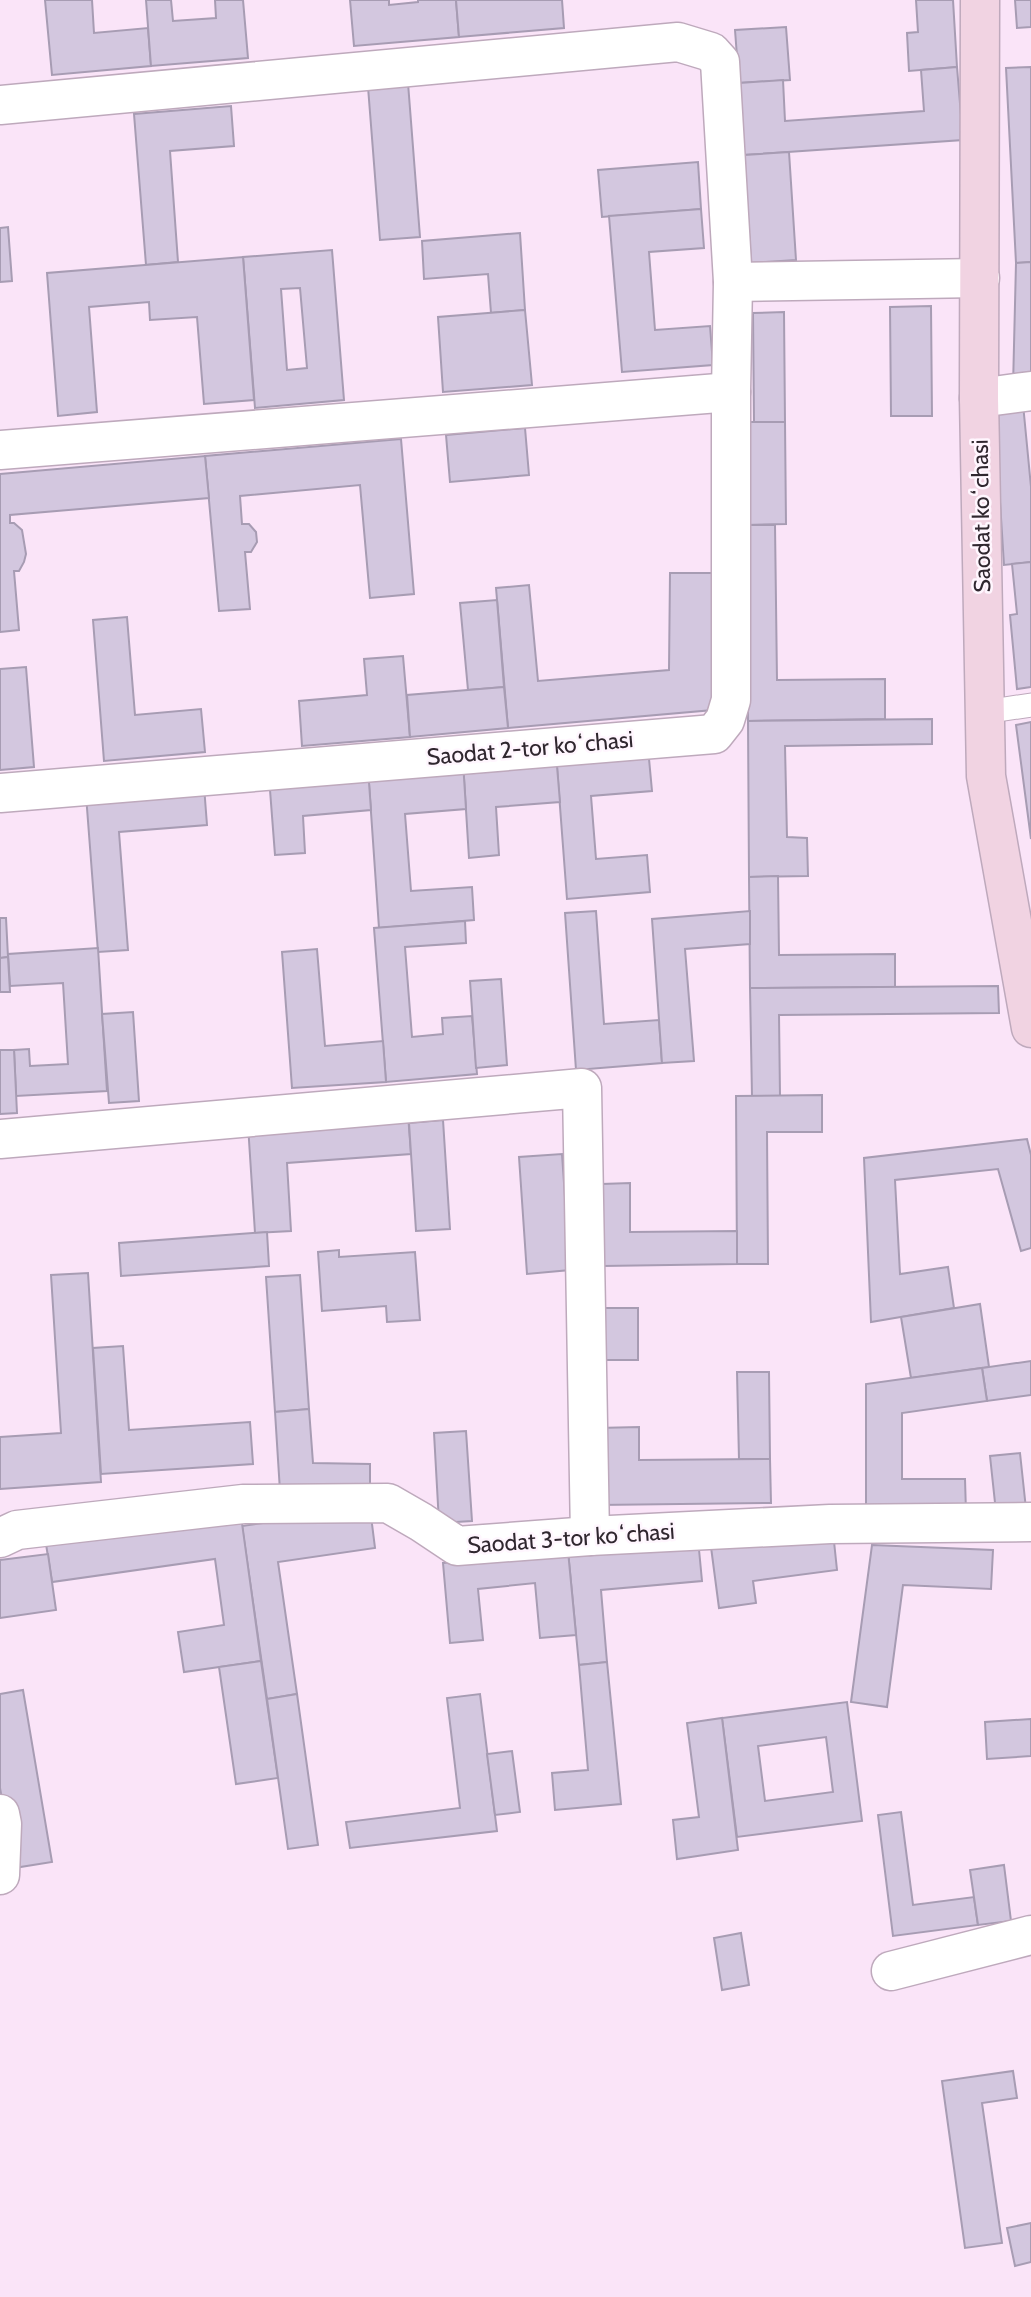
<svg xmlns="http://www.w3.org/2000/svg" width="1031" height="2297" font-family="Cabin,sans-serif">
  <rect width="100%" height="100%" fill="#fae4f8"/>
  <g fill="#d3c7df" stroke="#a79cb3" stroke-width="2" fill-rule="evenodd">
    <path d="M 45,0 L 92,0 L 94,33 L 148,28 L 151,66 L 52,75 Z"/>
    <path d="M 146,0 L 171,0 L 173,21 L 216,18 L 215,0 L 243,0 L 248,58 L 151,66 Z"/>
    <path d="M 350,0 L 389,0 L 389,5 L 418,2 L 418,0 L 456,0 L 459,37 L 354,46 Z"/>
    <path d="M 456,0 L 562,0 L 564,28 L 459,37 Z"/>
    <path d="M 916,0 L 953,0 L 957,67 L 909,71 L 907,33 L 918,32 Z"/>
    <path d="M 1015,0 L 1031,0 L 1031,27 L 1017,28 Z"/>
    <path d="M 786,27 L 790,80 L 739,83 L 735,30 Z"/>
    <path d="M 957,67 L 963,140 L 744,155 L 739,83 L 783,80 L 785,121 L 924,111 L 921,70 Z"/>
    <path d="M 1031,67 L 1031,262 L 1016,263 L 1006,68 Z"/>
    <path d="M 408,83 L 420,237 L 380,240 L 368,87 Z"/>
    <path d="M 231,106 L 234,146 L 170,151 L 178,262 L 146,265 L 134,114 Z"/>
    <path d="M 789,152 L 796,260 L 751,263 L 744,155 Z"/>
    <path d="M 698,162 L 701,209 L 602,217 L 598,170 Z"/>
    <path d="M 701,209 L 704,248 L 649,252 L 655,330 L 710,326 L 713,365 L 622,372 L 609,216 Z"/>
    <path d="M 8,227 L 12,281 L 0,282 L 0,228 Z"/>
    <path d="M 520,233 L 525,310 L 491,313 L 488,274 L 424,279 L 422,241 Z"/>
    <path d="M 332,250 L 344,400 L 255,408 L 243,257 ZM 300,288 L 307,368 L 287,370 L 281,289 Z"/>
    <path d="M 243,257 L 254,400 L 204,404 L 197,317 L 150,320 L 149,302 L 89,307 L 97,412 L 58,416 L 47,273 Z"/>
    <path d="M 1031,262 L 1031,384 L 1013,387 L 1016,263 Z"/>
    <path d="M 931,306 L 932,416 L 891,416 L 890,307 Z"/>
    <path d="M 525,310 L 532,385 L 443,392 L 438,317 Z"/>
    <path d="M 784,312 L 785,422 L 754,422 L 753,313 Z"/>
    <path d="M 1023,404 L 1031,487 L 1031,562 L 1004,565 L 994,407 Z"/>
    <path d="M 746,422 L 785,422 L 786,524 L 746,525 Z"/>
    <path d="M 525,428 L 529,475 L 450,482 L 446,435 Z"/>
    <path d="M 401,439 L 414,594 L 370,598 L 360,485 L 240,496 L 242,524 L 249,524 L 256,532 L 257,542 L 251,552 L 245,552 L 250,609 L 219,611 L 205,456 Z"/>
    <path d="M 205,456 L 209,498 L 10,515 L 10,523 L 14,523 L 22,530 L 26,554 L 24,562 L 19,571 L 14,571 L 19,630 L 0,632 L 0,474 Z"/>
    <path d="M 746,525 L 775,525 L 777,680 L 885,679 L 885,719 L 748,721 Z"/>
    <path d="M 1031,562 L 1031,687 L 1017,689 L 1010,615 L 1017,614 L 1012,564 Z"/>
    <path d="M 670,573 L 715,573 L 713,710 L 508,728 L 496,588 L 529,585 L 538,681 L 669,670 Z"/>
    <path d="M 497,600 L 504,687 L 468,690 L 460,603 Z"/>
    <path d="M 127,617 L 135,715 L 201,709 L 205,752 L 104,761 L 93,620 Z"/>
    <path d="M 403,656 L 410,737 L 302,746 L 299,701 L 367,695 L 364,659 Z"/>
    <path d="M 26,667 L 34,767 L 0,770 L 0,669 Z"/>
    <path d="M 504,687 L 508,728 L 410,737 L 407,695 Z"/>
    <path d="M 932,719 L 932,744 L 785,746 L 787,837 L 807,838 L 808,876 L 749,877 L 748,721 Z"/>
    <path d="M 1031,722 L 1031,839 L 1016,725 Z"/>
    <path d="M 648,748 L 652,791 L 591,796 L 596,859 L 647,855 L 650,892 L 567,899 L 556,754 Z"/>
    <path d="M 556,754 L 560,802 L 496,807 L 499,855 L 469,858 L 463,762 Z"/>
    <path d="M 463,762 L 466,809 L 405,814 L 411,891 L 472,887 L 474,920 L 379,928 L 368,769 Z"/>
    <path d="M 368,769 L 371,810 L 303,816 L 305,853 L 275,855 L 269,777 Z"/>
    <path d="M 204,786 L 207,825 L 119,832 L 128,950 L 98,952 L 86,795 Z"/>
    <path d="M 778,876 L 779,955 L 895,954 L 895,987 L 750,988 L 749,877 Z"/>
    <path d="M 596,911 L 604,1024 L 659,1020 L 662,1063 L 576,1070 L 565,913 Z"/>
    <path d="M 750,911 L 750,944 L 685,949 L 694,1061 L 662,1063 L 652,919 Z"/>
    <path d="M 0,918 L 6,918 L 8,957 L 0,958 Z"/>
    <path d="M 465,921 L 466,943 L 405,947 L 412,1037 L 443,1034 L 442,1018 L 472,1016 L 477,1074 L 386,1082 L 374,928 Z"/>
    <path d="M 98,948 L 107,1091 L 16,1096 L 14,1050 L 29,1049 L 30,1066 L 68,1064 L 63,983 L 10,986 L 8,954 Z"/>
    <path d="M 317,949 L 325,1046 L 383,1041 L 386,1082 L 292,1088 L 282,952 Z"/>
    <path d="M 8,957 L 10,992 L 0,992 L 0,958 Z"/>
    <path d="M 501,979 L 507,1065 L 476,1068 L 470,981 Z"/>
    <path d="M 998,986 L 999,1013 L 779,1015 L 780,1096 L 752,1096 L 750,988 Z"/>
    <path d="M 133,1012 L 139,1101 L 109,1103 L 102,1014 Z"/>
    <path d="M 0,1050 L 14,1050 L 17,1113 L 0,1114 Z"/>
    <path d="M 822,1095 L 822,1132 L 767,1132 L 768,1264 L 737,1264 L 736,1096 Z"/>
    <path d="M 408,1114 L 411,1154 L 287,1163 L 291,1231 L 255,1233 L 248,1125 Z"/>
    <path d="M 443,1120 L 450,1229 L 416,1231 L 409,1123 Z"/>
    <path d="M 1027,1139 L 1031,1155 L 1031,1248 L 1021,1251 L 998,1169 L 895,1180 L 900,1274 L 948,1267 L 954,1308 L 871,1322 L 864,1158 Z"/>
    <path d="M 562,1154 L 570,1270 L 527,1274 L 519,1157 Z"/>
    <path d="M 630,1183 L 630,1232 L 737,1231 L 737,1264 L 603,1266 L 602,1184 Z"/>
    <path d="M 267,1232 L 269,1266 L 121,1276 L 119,1243 Z"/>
    <path d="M 339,1250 L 339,1257 L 415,1252 L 420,1320 L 387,1322 L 386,1306 L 322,1311 L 318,1252 Z"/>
    <path d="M 88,1273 L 101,1482 L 0,1489 L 0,1437 L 61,1433 L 51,1275 Z"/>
    <path d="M 300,1275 L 309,1409 L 275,1412 L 266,1277 Z"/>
    <path d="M 980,1304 L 989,1367 L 911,1378 L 901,1317 Z"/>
    <rect x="597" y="1308" width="41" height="52"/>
    <path d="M 123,1346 L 129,1430 L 250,1422 L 253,1464 L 101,1474 L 93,1348 Z"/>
    <path d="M 1031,1361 L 1031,1395 L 987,1401 L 982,1368 Z"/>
    <path d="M 982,1368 L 987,1401 L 902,1413 L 902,1479 L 965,1479 L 966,1512 L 866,1512 L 866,1384 Z"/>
    <path d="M 737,1372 L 769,1372 L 770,1459 L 739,1459 Z"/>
    <path d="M 309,1409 L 313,1463 L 370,1464 L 370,1492 L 280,1491 L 275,1412 Z"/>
    <path d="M 639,1427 L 639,1460 L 770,1459 L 771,1503 L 598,1505 L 597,1428 Z"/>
    <path d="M 466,1431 L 472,1521 L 439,1523 L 434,1433 Z"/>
    <path d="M 1020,1453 L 1026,1509 L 996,1512 L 990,1456 Z"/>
    <path d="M 370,1508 L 375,1548 L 278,1562 L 297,1694 L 267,1699 L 242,1526 Z"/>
    <path d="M 241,1516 L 261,1661 L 184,1672 L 178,1632 L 224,1625 L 215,1559 L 52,1582 L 46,1544 Z"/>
    <path d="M 833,1532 L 837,1570 L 753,1581 L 756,1603 L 719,1608 L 711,1547 Z"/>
    <path d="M 698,1539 L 702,1581 L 601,1590 L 607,1662 L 579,1665 L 568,1551 Z"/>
    <path d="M 872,1545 L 993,1550 L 991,1589 L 903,1585 L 887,1707 L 851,1702 Z"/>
    <path d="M 568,1551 L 576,1635 L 540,1638 L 535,1583 L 478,1589 L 483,1640 L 450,1643 L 443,1563 Z"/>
    <path d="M 48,1554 L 56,1610 L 0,1618 L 0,1560 Z"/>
    <path d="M 261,1661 L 278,1778 L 236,1784 L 219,1667 Z"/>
    <path d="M 607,1662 L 621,1804 L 555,1810 L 552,1773 L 588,1770 L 579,1665 Z"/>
    <path d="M 23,1690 L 52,1862 L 14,1868 L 0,1788 L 0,1694 Z"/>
    <path d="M 297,1694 L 318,1845 L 288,1849 L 267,1699 Z"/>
    <path d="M 480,1694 L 497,1831 L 350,1848 L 346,1822 L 460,1808 L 447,1698 Z"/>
    <path d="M 847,1702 L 862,1821 L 737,1837 L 722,1718 ZM 826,1737 L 833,1792 L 765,1801 L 758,1746 Z"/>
    <path d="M 722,1718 L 738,1850 L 677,1859 L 673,1820 L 699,1817 L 687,1723 Z"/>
    <path d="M 1031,1719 L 1031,1756 L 987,1759 L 985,1722 Z"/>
    <path d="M 512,1751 L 520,1812 L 495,1815 L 487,1754 Z"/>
    <path d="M 901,1812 L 913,1905 L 974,1897 L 978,1925 L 893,1936 L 878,1815 Z"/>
    <path d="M 1004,1865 L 1011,1921 L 978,1925 L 970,1870 Z"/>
    <path d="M 741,1933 L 749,1985 L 722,1990 L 714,1938 Z"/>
    <path d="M 1013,2071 L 1017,2098 L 982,2103 L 1002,2243 L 965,2248 L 942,2081 Z"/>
    <path d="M 1031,2223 L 1031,2262 L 1015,2266 L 1007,2228 Z"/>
  </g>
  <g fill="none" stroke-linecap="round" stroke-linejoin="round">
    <defs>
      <path id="lane" d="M 985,712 L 1031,705"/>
      <g id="street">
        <path d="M 0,105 L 678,42 L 711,52 L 720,62 L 733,282 L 731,392 L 731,700 L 725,720 L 714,734 L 0,793"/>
        <path d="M 733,282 L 980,278"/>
        <path d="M 979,398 L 1031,391"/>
        <path d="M 0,450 L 731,392"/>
        <path d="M 0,1139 L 582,1088 L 590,1536"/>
        <path d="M 0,1538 L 17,1530 L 243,1504 L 388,1503 L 421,1522 L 457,1546 L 590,1536 L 830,1524 L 1031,1522"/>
        <path d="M 0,1814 L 2,1824 L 0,1875"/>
        <path d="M 891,1971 L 1031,1935"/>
      </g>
      <path id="secondary" d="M 980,0 L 979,398 L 986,776 L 1031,1028"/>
    </defs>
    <use href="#lane" stroke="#bea9bc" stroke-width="25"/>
    <use href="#street" stroke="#bea9bc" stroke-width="41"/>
    <use href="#secondary" stroke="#bea9bc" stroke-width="41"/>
    <use href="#lane" stroke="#fff" stroke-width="23"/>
    <use href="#street" stroke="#fff" stroke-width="38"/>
    <use href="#secondary" stroke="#f1d3e2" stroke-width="38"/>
  </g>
  <g text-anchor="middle" stroke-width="5" stroke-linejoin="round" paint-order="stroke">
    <g font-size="23" fill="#30272f" stroke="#fff6fe">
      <text transform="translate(981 516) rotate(-91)" y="8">Saodat koʻchasi</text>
      <text transform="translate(530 748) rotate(-5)" y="8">Saodat 2-tor koʻchasi</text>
      <text transform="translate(571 1538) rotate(-4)" y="8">Saodat 3-tor koʻchasi</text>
    </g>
  </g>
</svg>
